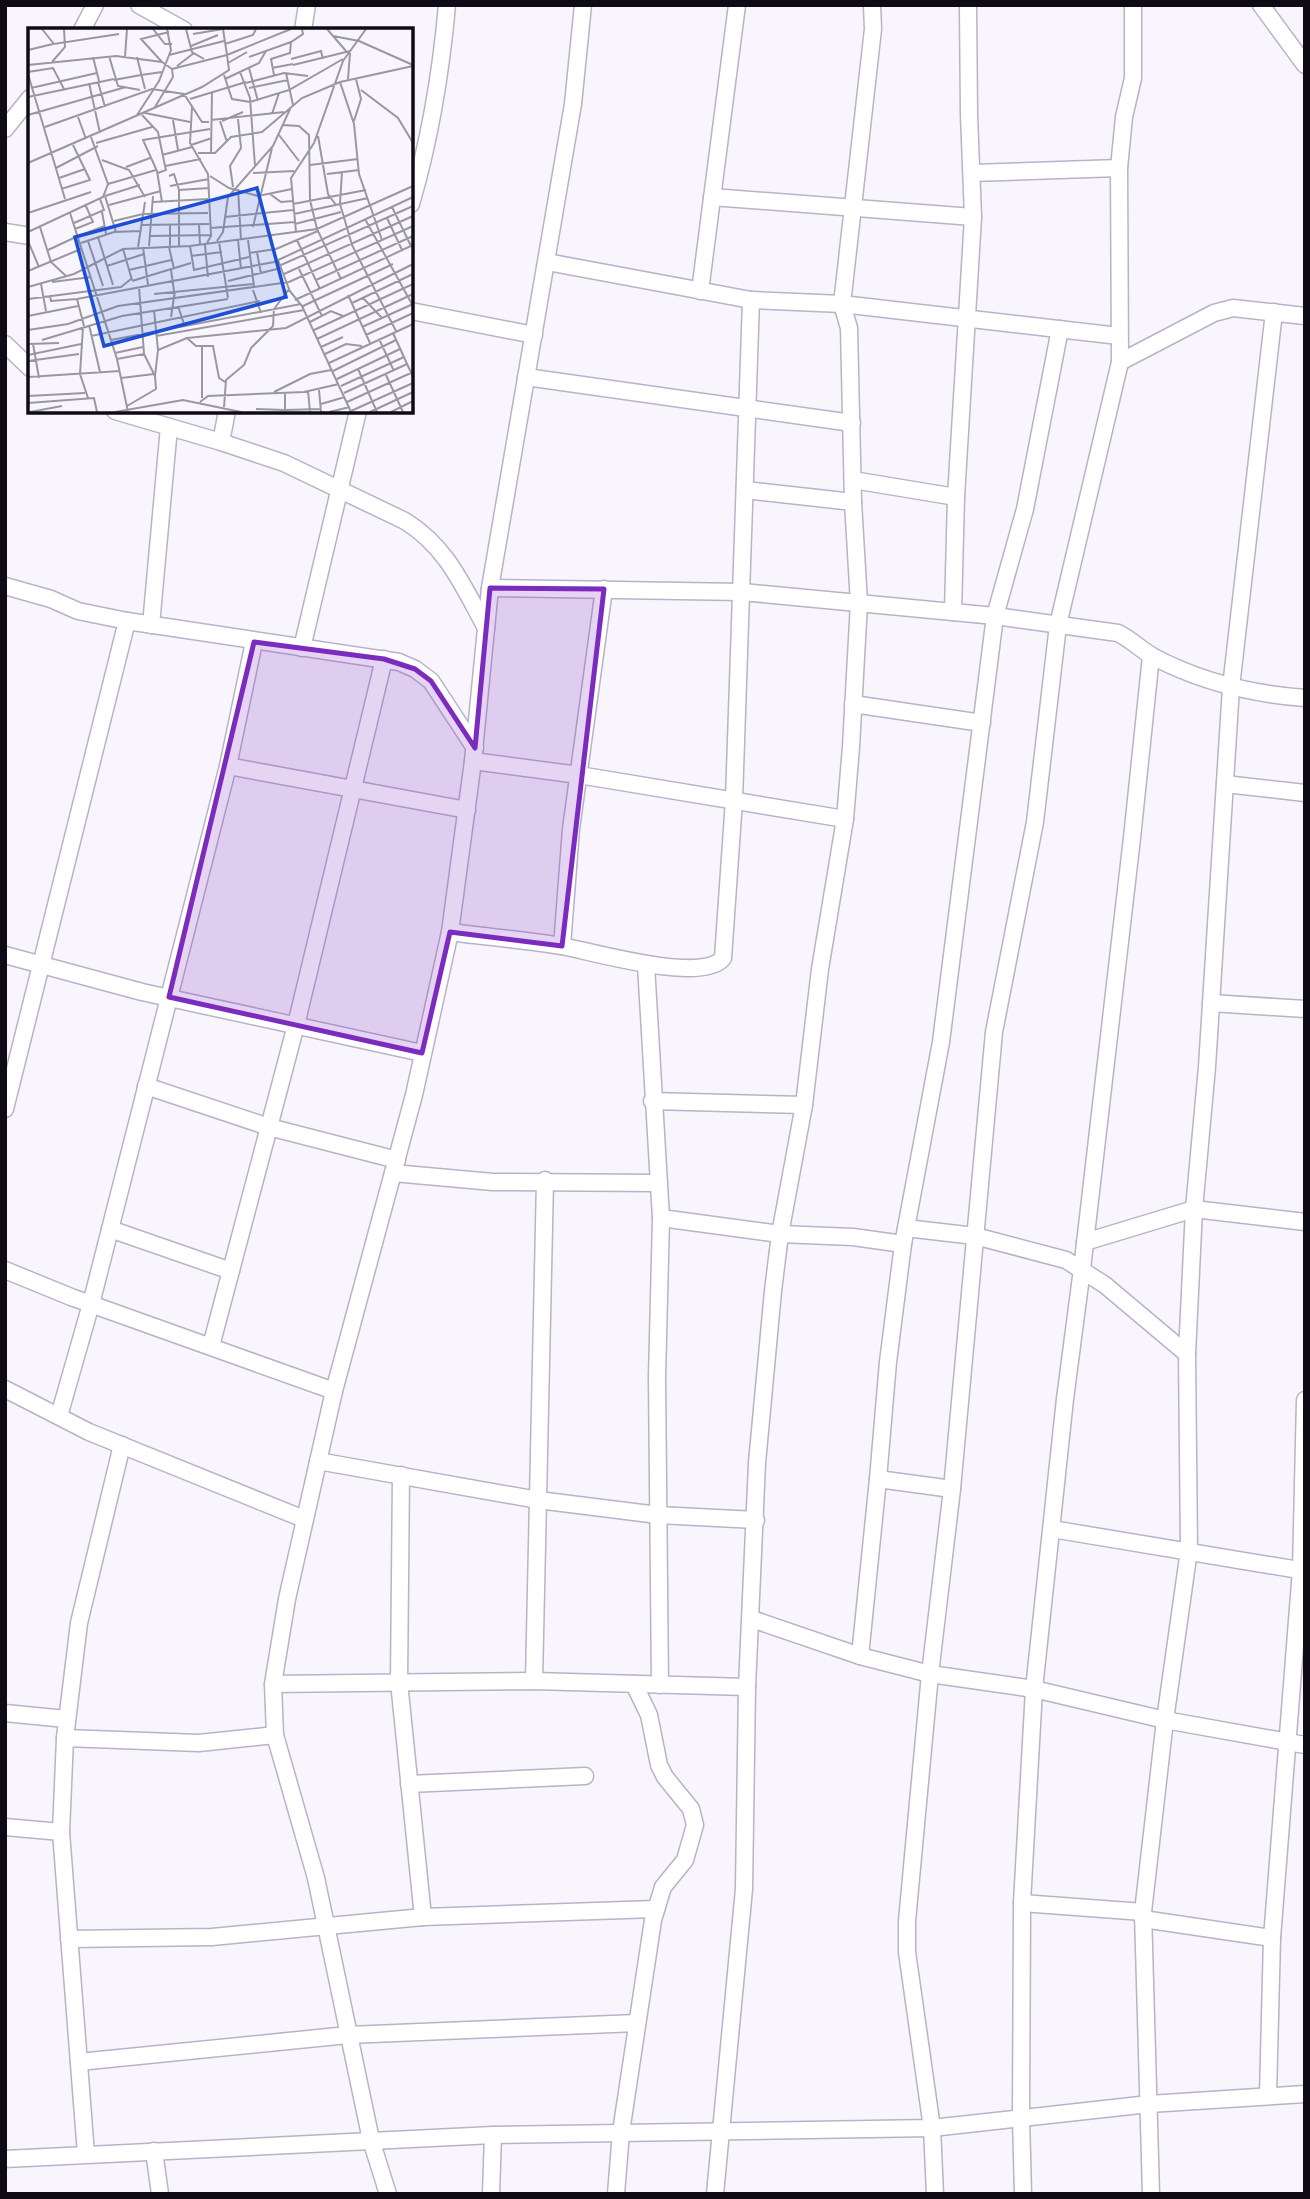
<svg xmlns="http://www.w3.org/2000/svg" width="1310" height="2199" font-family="'Alegreya Sans',sans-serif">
  <rect width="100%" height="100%" fill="#f8f6fc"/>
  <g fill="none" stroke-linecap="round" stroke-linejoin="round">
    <defs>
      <g id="minor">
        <path d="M 139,5 L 184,30"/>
        <path d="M 1261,5 L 1305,65"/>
        <path d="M 82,30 L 95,5"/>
        <path d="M 303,30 L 307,5"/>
        <path d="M 5,129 L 30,98"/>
        <path d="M 972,173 L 1119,168"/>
        <path d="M 712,197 L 973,217"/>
        <path d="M 411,204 C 430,139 441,73 447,5"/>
        <path d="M 5,232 L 30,236"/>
        <path d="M 547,262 L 751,300 L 842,304 L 1119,336"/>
        <path d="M 700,291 L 737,5"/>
        <path d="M 411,311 L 534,335"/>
        <path d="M 5,344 L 30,368"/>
        <path d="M 1120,362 L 1214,313 L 1233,308 L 1305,316"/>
        <path d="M 526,377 L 852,423"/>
        <path d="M 115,411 L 221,442 L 284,463 L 405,521 C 447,547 463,586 486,628"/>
        <path d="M 221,442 L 227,411"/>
        <path d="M 853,480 L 956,497"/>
        <path d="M 745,490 L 853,502"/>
        <path d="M 5,586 L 51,599 L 78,611 L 127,621 L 399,662 L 415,669 L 431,681 L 475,748"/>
        <path d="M 490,588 L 742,592 L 995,616 L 1118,633 C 1132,640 1141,650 1154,657 C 1201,682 1252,694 1305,698"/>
        <path d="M 953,612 L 956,497 L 973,217 L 969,115 L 968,5"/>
        <path d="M 151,625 L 169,427"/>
        <path d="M 302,648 L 358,411"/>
        <path d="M 853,704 L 982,723"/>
        <path d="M 473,761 L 579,775 L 845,819"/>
        <path d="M 228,766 L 467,810"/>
        <path d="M 1225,784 L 1305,793"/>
        <path d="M 450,932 C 487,937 525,940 562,946 C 593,952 703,984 723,958 L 734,800 L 751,300"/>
        <path d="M 562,946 L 571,829 L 604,589"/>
        <path d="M 5,955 L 142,992 L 422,1053"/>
        <path d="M 646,965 L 661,1218 L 657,1378 L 660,1685"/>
        <path d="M 1211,1003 L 1305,1009"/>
        <path d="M 146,1086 L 269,1127 L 397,1160"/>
        <path d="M 652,1101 L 804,1105"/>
        <path d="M 5,1109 L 127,621"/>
        <path d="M 393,1173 L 493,1182 L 659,1183"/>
        <path d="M 661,1218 L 780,1234 L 853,1237 L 903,1244"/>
        <path d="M 906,1228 L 975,1236 L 1066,1260 L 1105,1285 L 1187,1354"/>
        <path d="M 110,1229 L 231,1271"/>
        <path d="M 1085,1242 L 1194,1209 L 1305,1222"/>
        <path d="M 5,1270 L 71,1297 L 334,1391"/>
        <path d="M 211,1346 L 296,1025 L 384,659"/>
        <path d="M 5,1389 L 89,1432 L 304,1519"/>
        <path d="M 59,1416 L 91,1304 L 228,766 L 254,642"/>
        <path d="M 318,1461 L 538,1500 L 658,1515 L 756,1520"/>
        <path d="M 401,1475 L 399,1682 L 423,1917"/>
        <path d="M 878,1479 L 888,1362 L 903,1244 L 941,1042 L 995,616 L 1025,509 L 1060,329"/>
        <path d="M 1052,1529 L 1305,1571"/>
        <path d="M 752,1619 L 860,1656 L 930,1674 L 1034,1689 L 1165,1720 L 1305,1745"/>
        <path d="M 860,1656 L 878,1479 L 952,1489"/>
        <path d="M 534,1681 L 545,1180"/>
        <path d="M 273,1684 L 534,1681 L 747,1687"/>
        <path d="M 5,1713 L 66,1719"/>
        <path d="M 65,1738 L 199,1743 L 275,1735"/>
        <path d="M 409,1784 L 585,1776"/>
        <path d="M 5,1827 L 61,1832"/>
        <path d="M 1022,1903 L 1143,1912"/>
        <path d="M 1143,1919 L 1272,1938"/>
        <path d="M 69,1939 L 212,1937 L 423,1917 L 655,1909"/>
        <path d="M 79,2062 L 348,2035 L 637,2023"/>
        <path d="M 1268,2095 L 1272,1938 L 1301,1570 L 1305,1400"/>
        <path d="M 154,2151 L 160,2194"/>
        <path d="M 86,2154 L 61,1832 L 65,1738 L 79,1623 L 122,1445"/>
        <path d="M 5,2159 L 493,2135 L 932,2128 L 1149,2104 L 1305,2094"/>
        <path d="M 388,2194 L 371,2140 L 316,1878 L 275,1735 L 273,1684 L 287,1599 L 334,1391 L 414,1095 L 450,932 L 473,761 L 490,588 L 573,104 L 583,5"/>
        <path d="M 491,2194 L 493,2135"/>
        <path d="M 616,2194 L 621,2132 L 653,1920 L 663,1887 L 685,1860 L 695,1825 L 691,1809 L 665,1777 L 659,1765 L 649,1715 L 634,1684"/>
        <path d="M 715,2194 L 744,1889 L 747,1687 L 757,1463 L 773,1291 L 780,1234 L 804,1105 L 820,969 L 845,819 L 851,747 L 859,603 L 853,502 L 849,328 L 842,304 L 873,29 L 872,5"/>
        <path d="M 935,2194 L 932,2128 L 907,1952 L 907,1921 L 930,1674 L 952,1489 L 994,1032 L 1035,822 L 1058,625 L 1120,362 L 1119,168 L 1124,117 L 1133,78 L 1133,5"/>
        <path d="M 1023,2194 L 1021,2118 L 1022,1903 L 1034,1689 L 1065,1399 L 1082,1269 L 1132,838 L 1151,656"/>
        <path d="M 1151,2194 L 1143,1912 L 1165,1720 L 1189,1550 L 1187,1354 L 1194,1209 L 1207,1067 L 1231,687 L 1274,312"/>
      </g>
    </defs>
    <use href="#minor" stroke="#bab1ca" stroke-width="19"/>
    <use href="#minor" stroke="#fff" stroke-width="16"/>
  </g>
  <path fill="#7b2cbf" fill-opacity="0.2" stroke="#7b2cbf" stroke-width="5" stroke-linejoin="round" d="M 490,588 L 604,589 L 562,946 L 450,932 L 422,1053 L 169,997 L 254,642 L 384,659 L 415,669 L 431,681 L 475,748 Z"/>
  <g transform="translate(28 28)">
    <rect width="385" height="385" fill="#f8f6fc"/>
    <path fill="none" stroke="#9a989f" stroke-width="2" d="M 14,1 L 26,16 L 91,6M 125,1 L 137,16 L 144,16M 158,1 L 164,24 L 176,31M 299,1 L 318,23M 165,6 L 195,1M 305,8 L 331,13 L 385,37M 197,16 L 225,7 L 228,1M 163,18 L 190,7M 0,22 L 25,16M 141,27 L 196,13M 81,28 L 90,58 L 112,62M 65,29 L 71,53M 97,29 L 99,1M 109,29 L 117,61M 221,29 L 263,14 L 275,6 L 274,1M 263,31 L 293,23 L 295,31M 24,34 L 37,19 L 36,1M 134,34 L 113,11 L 141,4M 200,35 L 219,24M 0,37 L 88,28 L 134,34 L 144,41M 265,37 L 322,23M 149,38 L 166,25M 221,40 L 230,73M 244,40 L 265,36M 144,41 L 199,27 L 195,1M 0,44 L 25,40 L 36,61M 212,44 L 222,70 L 227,138M 258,45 L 265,77M 0,46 L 37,171M 113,47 L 134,44M 196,47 L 204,71 L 222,74 L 261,62 L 315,31M 246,47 L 243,31 L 262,25 L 263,14M 197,51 L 231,35 L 238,23M 320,51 L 322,25M 86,52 L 113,47M 70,54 L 77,79M 312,54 L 326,96 L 331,146 L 354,212M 61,55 L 72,105M 218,55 L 256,45 L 280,48M 3,60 L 69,45M 221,60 L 260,52M 333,62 L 370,90 L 385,115M 0,69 L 86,51M 162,71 L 218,54M 127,79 L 145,49 L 144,41M 164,79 L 162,115 L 180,146 L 183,208 L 179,215M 117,85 L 162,94M 244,86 L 251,65M 0,87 L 98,59M 109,87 L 131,53 L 143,22 L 139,1M 114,87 L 130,104 L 137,138M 50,89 L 58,111M 145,92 L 150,122M 183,92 L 256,84M 192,93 L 199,114M 194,93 L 215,84M 326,93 L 333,71 L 328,51M 255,97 L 271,98 L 281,107 L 282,172 L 289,201 L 313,251M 17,99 L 124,61 L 156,66 L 174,94 L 181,94M 251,107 L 271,133M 290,108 L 300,166 L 308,177M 68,115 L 124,99M 163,117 L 184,110M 170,125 L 187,125 L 203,109 L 234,104 L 274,70 L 312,54 L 385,38M 183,126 L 184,64M 134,127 L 164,119M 74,132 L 101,142 L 117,169M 0,135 L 174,59 L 201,42 L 199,27 L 263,1M 282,137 L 330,131M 98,139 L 122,130M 28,140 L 70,118M 314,144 L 312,176 L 324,217 L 368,303M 130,145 L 138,142 L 137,138 L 173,131M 225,145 L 266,143M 299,146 L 331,142M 141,148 L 146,146 L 151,162 L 151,219M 182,148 L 201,160 L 230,168 L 264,161M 31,150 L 57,141M 80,156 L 128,142M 142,158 L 181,151M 205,159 L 202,138 L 213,120 L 210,91M 33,161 L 62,152 L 45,117M 210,161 L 213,212M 151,162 L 181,160M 242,166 L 253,174 L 265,173M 77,168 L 88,204M 77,168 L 112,157M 125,174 L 180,171M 134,174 L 129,143 L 115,112 L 182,101M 265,176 L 338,162M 81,177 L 133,163M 364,179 L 383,218M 74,184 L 78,206M 0,185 L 63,164M 42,185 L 89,331 L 100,384M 266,186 L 340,170M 197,189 L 265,182M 359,190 L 374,222M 337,191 L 385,278M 86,193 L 115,186 L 180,185M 46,195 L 76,182 L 72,171M 171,196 L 172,217M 267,196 L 313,184M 113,197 L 181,196M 12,199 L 23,234 L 38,248M 225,199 L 244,120M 182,200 L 267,194M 47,201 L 65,194 L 57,176M 0,204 L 75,169 L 80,156 L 63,109M 268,204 L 263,150 L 286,115 L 315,33 L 338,1M 50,208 L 77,198M 122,208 L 183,207M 70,209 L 85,257M 210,212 L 213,241M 220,212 L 226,258M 269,212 L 292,261M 0,213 L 11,239M 60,213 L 75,258M 189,213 L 195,204 L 200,169 L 245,118 L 263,79M 191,214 L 200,270M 53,215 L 86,204 L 112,203M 177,217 L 180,249M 121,218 L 125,168M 162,218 L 166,242 L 221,229M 110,219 L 117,174M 115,219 L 120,257M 141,219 L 146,241M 142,219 L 142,197M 95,221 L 104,252M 20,222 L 50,208M 229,224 L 233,246M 221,225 L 248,221 L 290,203M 163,228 L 194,224M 253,237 L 385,178M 79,238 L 116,226M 271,241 L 294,288M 101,242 L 143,232M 143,242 L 146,263M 0,243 L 53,221M 256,246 L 385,188M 288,252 L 385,208M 104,253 L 163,235M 200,253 L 253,240M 24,254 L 63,249M 13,256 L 18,283M 0,259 L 46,246 L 95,221 L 162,218 L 289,201 L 385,158M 225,262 L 233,285M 261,262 L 274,278 L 323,384M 126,266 L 225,256M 22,267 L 23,273 L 49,271 L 246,234 L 385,169M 320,267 L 342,315M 335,270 L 354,290M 0,271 L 93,259 L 103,251M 49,271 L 56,298M 267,272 L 385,217M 324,275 L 385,246M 150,278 L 157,299M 275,278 L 365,236M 126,282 L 130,322M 0,288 L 50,278M 143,289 L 147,263M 282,294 L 303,283 L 315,288M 61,297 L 72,344M 55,299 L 52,346 L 60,370M 334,299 L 385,276M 0,302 L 40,296 L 90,278 L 261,254 L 385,198M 286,302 L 385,256M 365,305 L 385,349M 338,307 L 385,285M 63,308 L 232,273M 128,308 L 276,282M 289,311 L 385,266M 351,311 L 366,343M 14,312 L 94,288 L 200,271M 83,312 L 273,276M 0,316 L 31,315M 5,316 L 11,350M 174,318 L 174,370M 293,319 L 315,309M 87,325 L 115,319M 297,326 L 318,316 L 334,318M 0,327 L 53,316M 89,331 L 116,326 L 111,259M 0,333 L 51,326M 301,335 L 385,296M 330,341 L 349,384M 305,343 L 368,312M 358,347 L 375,384M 127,348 L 130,322 L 159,310M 0,349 L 92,343M 93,350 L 126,346M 309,351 L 372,321M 197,354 L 191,350 L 185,318 L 168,318 L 159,310 L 258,300 L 385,236M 313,358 L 376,329M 291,362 L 293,384M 280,363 L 282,384M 246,364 L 282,346 L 303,342M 257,365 L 257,382 L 293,381M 316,365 L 379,336M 0,368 L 57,365M 172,374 L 180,368 L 276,364 L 311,356M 319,374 L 385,344M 0,375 L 66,370 L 69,384M 293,376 L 317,369M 99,378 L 128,361 L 127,348 L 116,326M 196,379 L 198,352 L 216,337 L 223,320 L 245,298 L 246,281 L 261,261 L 250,232M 228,381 L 257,382M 323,383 L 385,355M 2,384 L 34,378M 87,384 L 155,372 L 213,384M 301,384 L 322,379M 342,384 L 385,364M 363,384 L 385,373"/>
    <path fill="#1d4ed8" fill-opacity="0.15" stroke="#1d4ed8" stroke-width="3.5" d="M 229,160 L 258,269 L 76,318 L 47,209 Z"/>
    <rect width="385" height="385" fill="none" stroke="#0e0b14" stroke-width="3.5"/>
  </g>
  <rect width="1310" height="2199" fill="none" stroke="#0e0b14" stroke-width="14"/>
</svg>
